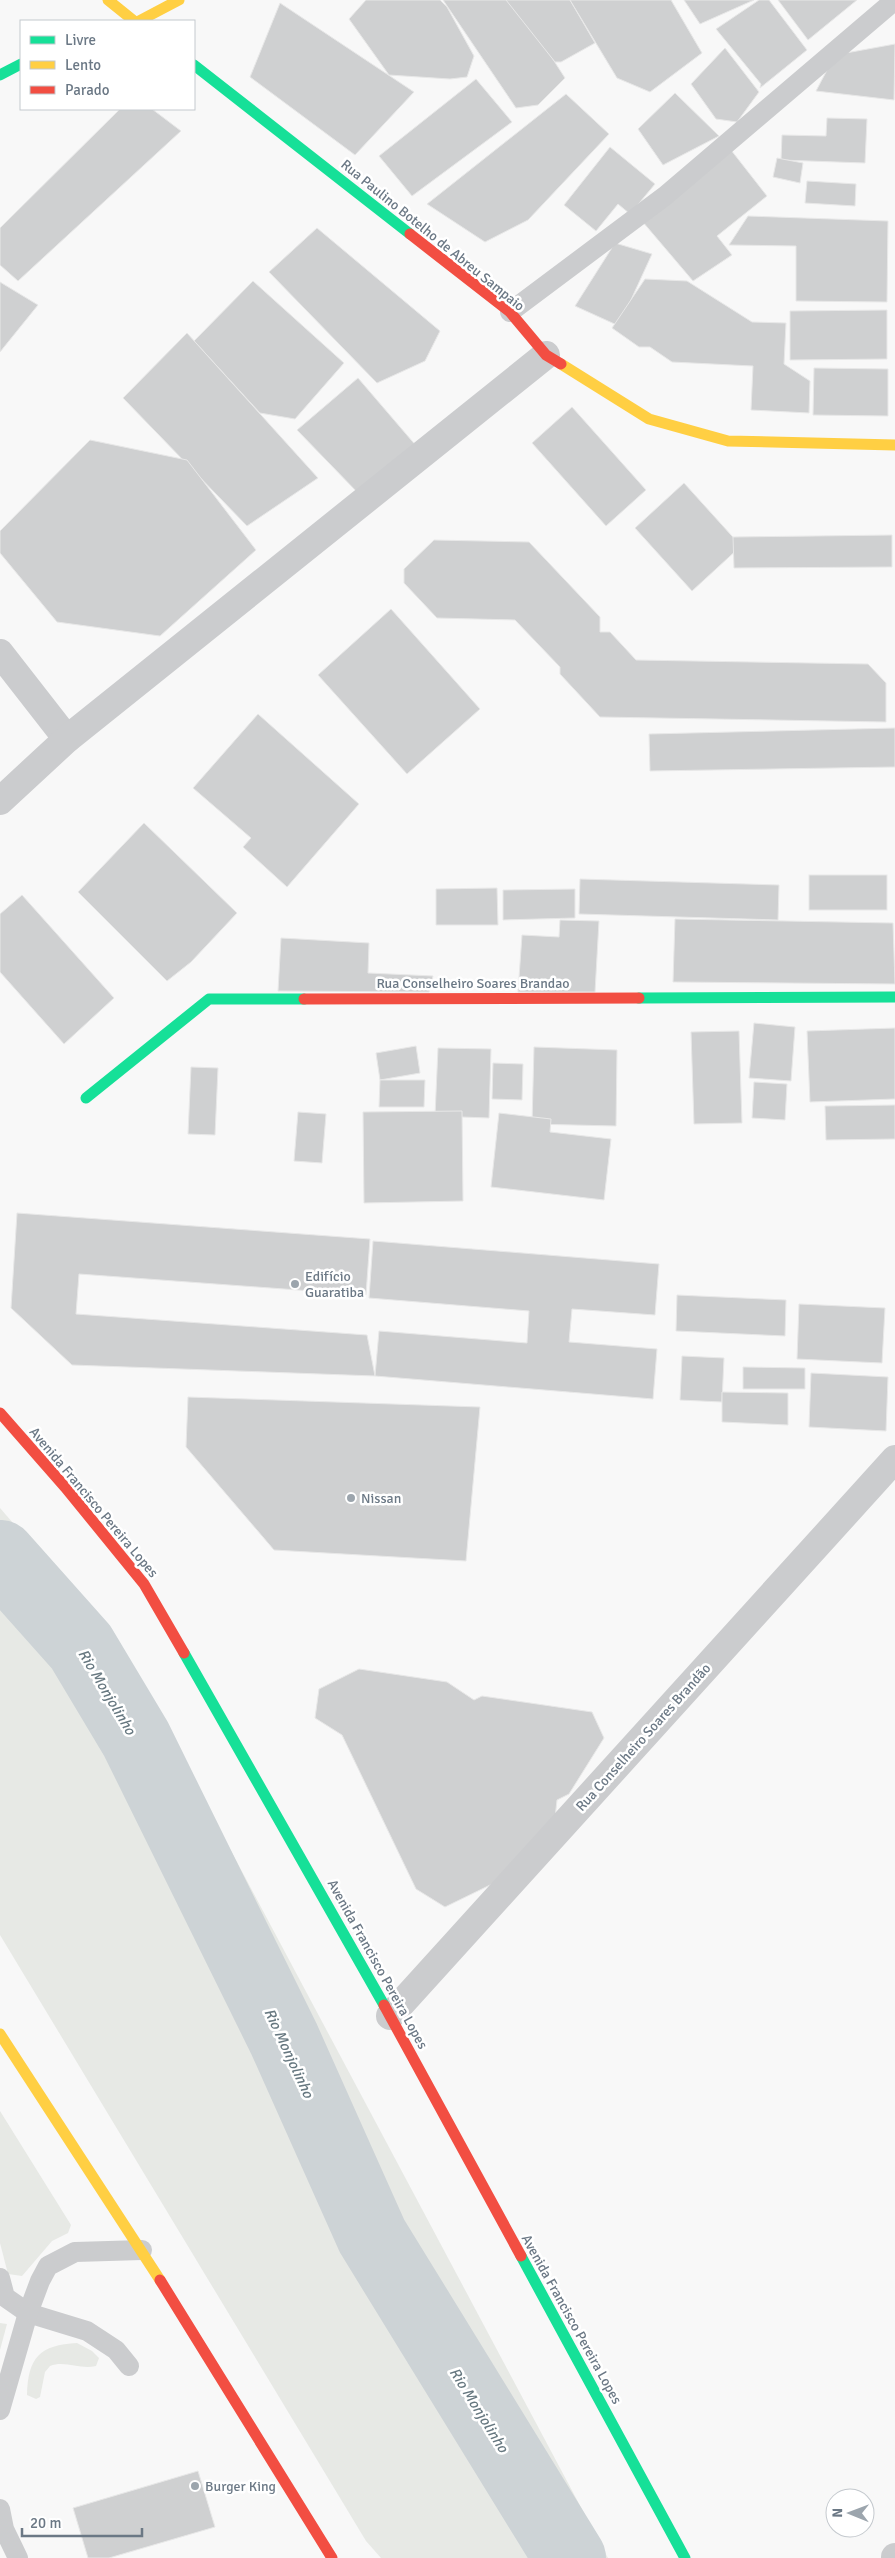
<svg xmlns="http://www.w3.org/2000/svg" width="895" height="2558" font-family="Signika,sans-serif">
  <rect width="100%" height="100%" fill="#f8f8f8"/>
  <g fill="#e7e9e5">
    <path d="M 0,1508 L 125,1652 L 608,2558 L 381,2558 L 366,2541 L 0,1935 Z"/>
    <path d="M 0,2111 L 71,2225 L 68,2233 L 52,2241 L 22,2276 L 8,2274 L 0,2243 Z"/>
    <path d="M 0,2323 L 7,2324 L 0,2350 Z"/>
    <path d="M 77,2343 L 92,2351 L 99,2358 L 96,2366 C 80,2370 65,2360 50,2366 L 45,2372 L 40,2397 L 36,2399 L 27,2395 C 28,2357 40,2345 77,2343 Z"/>
  </g>
  <g fill="none" stroke-linecap="round" stroke-linejoin="round">
    <path stroke="#cdd3d6" stroke-width="72" d="M 0,1556 L 81,1647 L 136,1739 L 284,2039 L 372,2236 L 570,2558"/>
  </g>
  <g fill="#cfd0d1" stroke="#e8e8e8">
    <path d="M 366,0 L 440,0 L 447,7 L 474,56 L 467,77 L 450,79 L 389,75 L 349,19 Z"/>
    <path d="M 443,0 L 515,0 L 565,78 L 538,105 L 516,108 Z"/>
    <path d="M 506,0 L 570,0 L 595,43 L 561,62 L 555,62 Z"/>
    <path d="M 570,0 L 671,0 L 702,53 L 650,92 L 617,78 Z"/>
    <path d="M 684,0 L 754,0 L 700,24 Z"/>
    <path d="M 759,0 L 769,0 L 807,50 L 760,88 L 761,84 L 716,29 Z"/>
    <path d="M 778,0 L 857,0 L 808,40 Z"/>
    <path d="M 280,3 L 414,92 L 355,155 L 250,77 Z"/>
    <path d="M 895,44 L 894,100 L 816,91 L 835,55 Z"/>
    <path d="M 725,48 L 759,92 L 737,122 L 716,119 L 691,84 Z"/>
    <path d="M 476,79 L 512,122 L 412,196 L 379,156 Z"/>
    <path d="M 675,93 L 719,136 L 663,165 L 638,129 Z"/>
    <path d="M 566,94 L 609,134 L 528,220 L 485,242 L 427,204 Z"/>
    <path d="M 120,109 L 152,109 L 181,131 L 18,281 L 0,265 L 0,228 Z"/>
    <path d="M 827,118 L 867,119 L 865,163 L 781,160 L 782,135 L 826,136 Z"/>
    <path d="M 610,147 L 655,184 L 630,214 L 618,204 L 596,231 L 564,205 Z"/>
    <path d="M 731,150 L 767,196 L 717,236 L 732,255 L 693,281 L 642,221 Z"/>
    <path d="M 777,158 L 803,163 L 800,183 L 773,177 Z"/>
    <path d="M 807,181 L 856,184 L 855,206 L 805,203 Z"/>
    <path d="M 748,216 L 888,221 L 887,302 L 796,301 L 796,246 L 729,245 Z"/>
    <path d="M 317,228 L 440,331 L 425,361 L 377,383 L 269,272 Z"/>
    <path d="M 615,243 L 652,254 L 619,326 L 575,306 Z"/>
    <path d="M 645,279 L 687,281 L 752,322 L 786,323 L 784,364 L 810,381 L 809,413 L 751,410 L 753,366 L 672,362 L 650,347 L 639,347 L 612,328 Z"/>
    <path d="M 253,281 L 344,363 L 295,419 L 260,413 L 194,341 Z"/>
    <path d="M 0,282 L 38,305 L 0,352 Z"/>
    <path d="M 887,310 L 887,359 L 790,360 L 790,311 Z"/>
    <path d="M 187,333 L 318,478 L 247,526 L 123,398 Z"/>
    <path d="M 814,368 L 888,369 L 888,416 L 813,415 Z"/>
    <path d="M 358,378 L 418,448 L 359,494 L 297,430 Z"/>
    <path d="M 572,407 L 646,490 L 606,526 L 532,443 Z"/>
    <path d="M 90,440 L 187,460 L 256,550 L 160,636 L 57,622 L 0,553 L 0,531 Z"/>
    <path d="M 684,483 L 741,546 L 692,591 L 635,528 Z"/>
    <path d="M 892,535 L 892,567 L 734,568 L 733,537 Z"/>
    <path d="M 434,540 L 529,542 L 600,617 L 600,632 L 610,632 L 636,660 L 868,664 L 886,683 L 886,722 L 600,717 L 560,674 L 560,667 L 515,620 L 437,618 L 404,583 L 404,569 Z"/>
    <path d="M 391,609 L 480,709 L 407,774 L 318,675 Z"/>
    <path d="M 258,714 L 359,804 L 287,887 L 243,847 L 251,838 L 193,788 Z"/>
    <path d="M 895,728 L 895,767 L 650,771 L 649,734 Z"/>
    <path d="M 144,823 L 237,913 L 191,962 L 167,981 L 78,892 Z"/>
    <rect x="809" y="875" width="78" height="35"/>
    <path d="M 580,879 L 779,885 L 778,920 L 579,914 Z"/>
    <path d="M 497,888 L 498,925 L 436,925 L 436,889 Z"/>
    <path d="M 575,889 L 575,918 L 503,920 L 503,890 Z"/>
    <path d="M 22,895 L 114,998 L 64,1044 L 0,972 L 0,914 Z"/>
    <path d="M 675,919 L 893,923 L 895,984 L 673,982 Z"/>
    <path d="M 560,920 L 599,921 L 595,992 L 518,992 L 522,935 L 559,937 Z"/>
    <path d="M 281,938 L 369,943 L 368,973 L 433,976 L 429,992 L 278,991 Z"/>
    <path d="M 754,1023 L 795,1027 L 791,1081 L 749,1078 Z"/>
    <path d="M 895,1028 L 895,1099 L 810,1102 L 807,1031 Z"/>
    <path d="M 739,1031 L 742,1123 L 694,1124 L 691,1032 Z"/>
    <path d="M 416,1046 L 420,1073 L 380,1080 L 376,1053 Z"/>
    <path d="M 534,1047 L 617,1050 L 616,1126 L 532,1124 Z"/>
    <path d="M 438,1048 L 491,1049 L 489,1118 L 435,1116 Z"/>
    <path d="M 493,1063 L 523,1064 L 522,1100 L 492,1099 Z"/>
    <path d="M 191,1067 L 218,1068 L 215,1135 L 188,1134 Z"/>
    <path d="M 380,1080 L 425,1080 L 424,1107 L 379,1107 Z"/>
    <path d="M 754,1082 L 787,1084 L 785,1120 L 752,1118 Z"/>
    <path d="M 895,1105 L 895,1139 L 826,1140 L 825,1106 Z"/>
    <path d="M 462,1111 L 463,1201 L 364,1203 L 363,1112 Z"/>
    <path d="M 298,1112 L 326,1114 L 322,1163 L 294,1161 Z"/>
    <path d="M 499,1113 L 551,1119 L 550,1132 L 611,1139 L 604,1200 L 491,1187 Z"/>
    <path d="M 17,1213 L 370,1239 L 366,1295 L 79,1274 L 76,1314 L 367,1335 L 375,1376 L 72,1365 L 11,1308 Z"/>
    <path d="M 373,1241 L 659,1264 L 655,1315 L 572,1309 L 569,1342 L 657,1349 L 653,1399 L 375,1376 L 379,1331 L 527,1343 L 529,1311 L 369,1298 Z"/>
    <path d="M 677,1295 L 786,1300 L 785,1336 L 676,1331 Z"/>
    <path d="M 799,1304 L 885,1308 L 882,1363 L 797,1359 Z"/>
    <path d="M 682,1356 L 724,1358 L 722,1402 L 680,1400 Z"/>
    <path d="M 743,1367 L 805,1368 L 805,1389 L 743,1389 Z"/>
    <path d="M 811,1373 L 888,1377 L 886,1431 L 809,1427 Z"/>
    <path d="M 722,1392 L 788,1393 L 788,1425 L 722,1422 Z"/>
    <path d="M 188,1397 L 480,1407 L 466,1561 L 274,1550 L 186,1447 Z"/>
    <path d="M 359,1669 L 447,1682 L 474,1700 L 482,1696 L 592,1712 L 604,1738 L 569,1794 L 557,1800 L 555,1818 L 523,1869 L 445,1907 L 416,1889 L 342,1735 L 315,1718 L 319,1689 Z"/>
    <path d="M 198,2471 L 215,2527 L 109,2558 L 88,2558 L 73,2508 Z"/>
  </g>
  <g fill="none" stroke-linecap="round" stroke-linejoin="round">
    <g stroke="#cbccce" stroke-width="20">
      <path d="M 510,312 L 665,196 L 895,0"/>
      <path d="M 0,2278 L 5,2297 L 28,2313 L 87,2331 L 116,2350 L 129,2366"/>
      <path d="M 0,2410 L 28,2313 L 40,2281 L 48,2266 L 75,2252 L 142,2250"/>
      <path d="M 0,2509 L 4,2529 L 18,2558"/>
    </g>
    <g stroke="#cbccce" stroke-width="28">
      <path d="M 0,653 L 67,739"/>
      <path d="M 0,801 L 67,739 L 546,355"/>
      <path d="M 390,2016 L 895,1459"/>
      <path d="M 895,2558 L 895,2557"/>
    </g>
    <g stroke="#16e098" stroke-width="11">
      <path d="M 194,65 L 410,234"/>
      <path d="M 0,75 L 21,64"/>
      <path d="M 639,998 L 895,997"/>
      <path d="M 86,1098 L 209,999 L 304,999"/>
      <path d="M 184,1653 L 384,2005"/>
      <path d="M 521,2256 L 685,2558"/>
    </g>
    <g stroke="#ffcf43" stroke-width="11">
      <path d="M 108,0 L 134,21"/>
      <path d="M 139,21 L 179,0"/>
      <path d="M 561,364 L 649,419 L 728,441 L 895,445"/>
      <path d="M 0,2034 L 160,2280"/>
    </g>
    <g stroke="#f24e42" stroke-width="11">
      <path d="M 410,234 L 510,312 L 546,355 L 561,364"/>
      <path d="M 304,999 L 639,998"/>
      <path d="M 0,1413 L 65,1487 L 144,1584 L 184,1653"/>
      <path d="M 384,2005 L 521,2256"/>
      <path d="M 160,2280 L 332,2558"/>
    </g>
  </g>
  <g fill="#9ca5ad" stroke="#fff" stroke-width="2">
    <circle cx="295" cy="1284" r="5"/>
    <circle cx="351" cy="1498" r="5"/>
    <circle cx="195" cy="2486" r="5"/>
  </g>
  <g text-anchor="middle" stroke-width="5" stroke-linejoin="round" paint-order="stroke">
    <g font-size="14" fill="#6b7885" stroke="#fff">
      <text transform="translate(433 235) rotate(39)" y="5">Rua Paulino Botelho de Abreu Sampaio</text>
      <text x="473" y="988">Rua Conselheiro Soares Brandao</text>
      <text transform="translate(94 1502) rotate(50)" y="5">Avenida Francisco Pereira Lopes</text>
      <text transform="translate(643 1737) rotate(-48)" y="5">Rua Conselheiro Soares Brandão</text>
      <text transform="translate(378 1964) rotate(61)" y="5">Avenida Francisco Pereira Lopes</text>
      <text transform="translate(572 2319) rotate(61)" y="5">Avenida Francisco Pereira Lopes</text>
    </g>
    <g font-size="14" fill="#6b7885" stroke="#fff" text-anchor="start">
      <text x="305" y="1281">Edifício<tspan x="305" dy="16">Guaratiba</tspan></text>
      <text x="361" y="1503">Nissan</text>
      <text x="205" y="2491">Burger King</text>
    </g>
    <g font-size="15" font-style="italic" fill="#677880" stroke="#fff">
      <text transform="translate(107 1692) rotate(59)" y="5">Rio Monjolinho</text>
      <text transform="translate(289 2053) rotate(65)" y="5">Rio Monjolinho</text>
      <text transform="translate(479 2410) rotate(58)" y="5">Rio Monjolinho</text>
    </g>
  </g>
  <rect x="20" y="20" width="175" height="90" fill="#ffffff" stroke="#c4c9ce"/>
  <rect x="30" y="36" width="25" height="8" fill="#16e098" stroke="#c4c9ce"/>
  <text x="65" y="45" font-size="15" fill="#6b7885">Livre</text>
  <rect x="30" y="61" width="25" height="8" fill="#ffcf43" stroke="#c4c9ce"/>
  <text x="65" y="70" font-size="15" fill="#6b7885">Lento</text>
  <rect x="30" y="86" width="25" height="8" fill="#f24e42" stroke="#c4c9ce"/>
  <text x="65" y="95" font-size="15" fill="#6b7885">Parado</text>
  <g transform="translate(850 2513) rotate(271)"><circle r="24" fill="#ffffff" stroke="#c4c9ce"/>
  <path d="M0-4L9 19L0 12L-9 19Z" fill="#9ca5ad"/>
  <text y="-8" font-size="14" font-weight="bold" text-anchor="middle" fill="#6b7885">N</text>
  </g>
  <path d="M22 2528v8h120v-8" fill="none" stroke="#6b7885" stroke-width="2.5"/>
  <text x="30" y="2528" font-size="15" fill="#6b7885" stroke="#ffffff" stroke-width="4" paint-order="stroke">20 m</text>
</svg>
